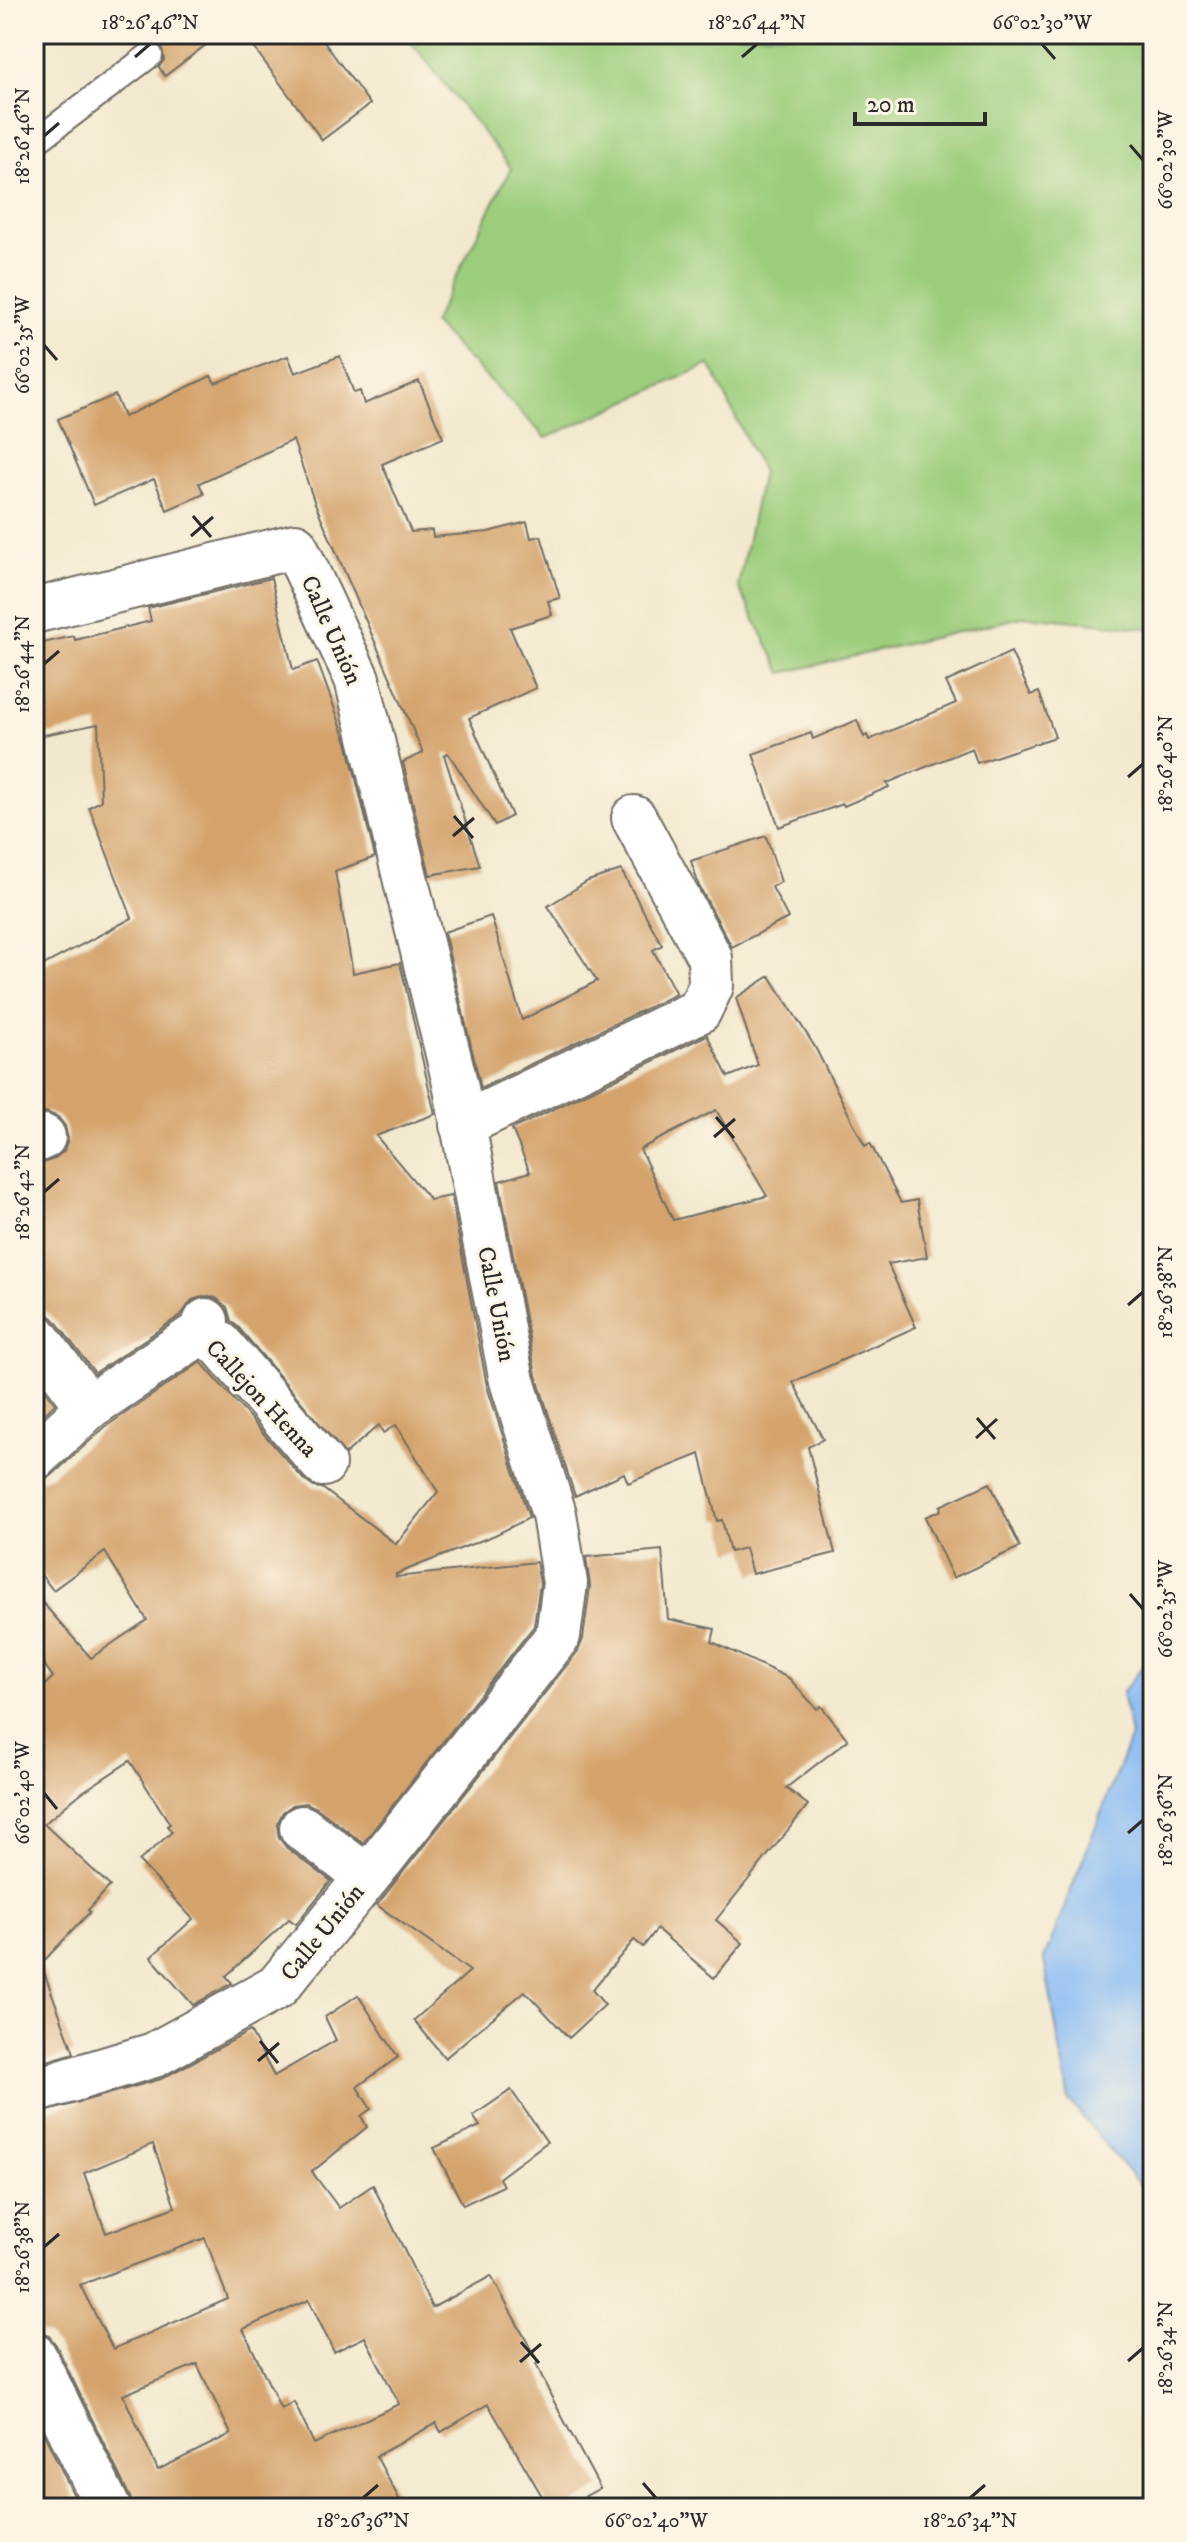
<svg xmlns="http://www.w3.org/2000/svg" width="1187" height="2542" font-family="'IM FELL DW Pica',serif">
  <rect width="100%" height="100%" fill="#fcf5e5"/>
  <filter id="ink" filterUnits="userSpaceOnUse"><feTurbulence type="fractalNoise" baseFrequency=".0125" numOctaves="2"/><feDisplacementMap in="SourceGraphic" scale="16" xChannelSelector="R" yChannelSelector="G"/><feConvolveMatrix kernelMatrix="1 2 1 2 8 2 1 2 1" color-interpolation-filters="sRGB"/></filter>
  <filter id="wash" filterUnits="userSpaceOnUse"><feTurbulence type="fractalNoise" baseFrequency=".006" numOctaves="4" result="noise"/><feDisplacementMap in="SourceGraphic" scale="32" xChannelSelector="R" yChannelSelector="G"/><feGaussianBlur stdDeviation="1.8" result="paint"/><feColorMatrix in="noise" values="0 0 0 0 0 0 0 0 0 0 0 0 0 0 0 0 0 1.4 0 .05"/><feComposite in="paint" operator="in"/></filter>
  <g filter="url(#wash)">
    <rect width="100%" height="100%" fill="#f2e8cd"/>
    <path fill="#9ccd7c" stroke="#647c54" stroke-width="2" d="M 405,34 L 1153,34 L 1153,629 L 1026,616 L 782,673 L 738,586 L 762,472 L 710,364 L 546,438 L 433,323 L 511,168 Z"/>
    <path fill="#85baf4" stroke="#587290" stroke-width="2" d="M 1153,1653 L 1153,2201 L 1069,2101 L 1044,1959 L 1131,1736 L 1122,1693 Z"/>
    <g id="blocks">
      <g fill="#d4a36c" fill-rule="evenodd">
        <path d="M 134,34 L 220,34 L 165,76 L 159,67 L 164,60 L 162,47 L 155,41 L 141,43 Z"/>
        <path d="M 244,34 L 318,34 L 370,104 L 322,140 Z"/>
        <path d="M 288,356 L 295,373 L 340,356 L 354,393 L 360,391 L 364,404 L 419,381 L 443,438 L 382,464 L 411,532 L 432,530 L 433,537 L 488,532 L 527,522 L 531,538 L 541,536 L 560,598 L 548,601 L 552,615 L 510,628 L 536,688 L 469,718 L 512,816 L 495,825 L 448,753 L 444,755 L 480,866 L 430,875 L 403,762 L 423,753 L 314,501 L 293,440 L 199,483 L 204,494 L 167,510 L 154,479 L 94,505 L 58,419 L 115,395 L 124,417 L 211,376 L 215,383 Z"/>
        <path d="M 271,578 L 293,670 L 317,661 L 347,742 L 375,857 L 335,871 L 353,973 L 400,963 L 435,1114 L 376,1136 L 430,1200 L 451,1196 L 487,1386 L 529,1518 L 495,1535 L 396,1574 L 396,1577 L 536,1562 L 540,1583 L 534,1626 L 363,1843 L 317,1808 L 306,1803 L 293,1805 L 283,1812 L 277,1824 L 279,1838 L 287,1848 L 331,1881 L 296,1924 L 289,1919 L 226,1976 L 232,1983 L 193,2005 L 151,1957 L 193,1919 L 139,1861 L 172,1832 L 167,1826 L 170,1824 L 130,1761 L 81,1793 L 44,1824 L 110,1886 L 88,1910 L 90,1912 L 41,1964 L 74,2053 L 34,2065 L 34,1696 L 53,1677 L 34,1650 L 34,1593 L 91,1658 L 147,1620 L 105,1552 L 53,1590 L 34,1566 L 34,1482 L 51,1476 L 105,1427 L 201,1362 L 304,1480 L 314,1487 L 322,1488 L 396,1544 L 438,1492 L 396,1425 L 383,1433 L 379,1425 L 345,1454 L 239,1328 L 231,1321 L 227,1307 L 216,1298 L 204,1296 L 192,1300 L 181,1315 L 95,1373 L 54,1319 L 44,1311 L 34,1310 L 34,1166 L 54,1159 L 64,1151 L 68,1139 L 65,1126 L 58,1117 L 46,1112 L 34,1114 L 34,970 L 132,918 L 89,807 L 101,801 L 98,724 L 34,737 L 34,645 L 74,636 L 75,640 L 151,621 L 148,608 Z"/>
        <path d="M 1011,652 L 1031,695 L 1039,692 L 1055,737 L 977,763 L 972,748 L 887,783 L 889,787 L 844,806 L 843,804 L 779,827 L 753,754 L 811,733 L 813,739 L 857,720 L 864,737 L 867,735 L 869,740 L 956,703 L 946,682 Z"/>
        <path d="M 766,836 L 781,882 L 772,887 L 788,918 L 732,947 L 699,886 L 691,861 Z"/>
        <path d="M 621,870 L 662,945 L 653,950 L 676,994 L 481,1088 L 444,932 L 491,916 L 522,1020 L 597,981 L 548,906 L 588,881 Z"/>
        <path d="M 770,976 L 815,1047 L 865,1146 L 870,1143 L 901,1203 L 917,1200 L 927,1257 L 888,1264 L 916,1327 L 793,1382 L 823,1439 L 808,1447 L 835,1553 L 752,1574 L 745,1548 L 730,1552 L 722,1520 L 717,1521 L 700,1454 L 628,1483 L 624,1473 L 575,1496 L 536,1375 L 499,1181 L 530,1172 L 512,1129 L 707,1035 L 728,1077 L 758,1065 L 736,998 ZM 716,1110 L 767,1196 L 673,1220 L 640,1149 Z"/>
        <path d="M 34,1376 L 55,1404 L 34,1424 Z"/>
        <path d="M 990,1483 L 1020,1547 L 953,1578 L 925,1517 L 941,1510 L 940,1506 Z"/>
        <path d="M 662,1550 L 668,1619 L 715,1629 L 712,1642 L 789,1678 L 817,1709 L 821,1706 L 848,1740 L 786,1788 L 808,1805 L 716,1920 L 743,1943 L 714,1978 L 657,1929 L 643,1947 L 634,1940 L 592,1990 L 605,2005 L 569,2038 L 525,1991 L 445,2058 L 414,2020 L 470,1971 L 377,1905 L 578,1651 L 583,1639 L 590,1586 L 586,1557 Z"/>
        <path d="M 358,1995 L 398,2057 L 357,2087 L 371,2109 L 361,2116 L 367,2127 L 312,2172 L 339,2208 L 373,2185 L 432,2308 L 491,2276 L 538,2362 L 536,2364 L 550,2394 L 600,2488 L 564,2508 L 549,2508 L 488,2404 L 441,2432 L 436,2423 L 376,2456 L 404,2508 L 133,2508 L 130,2497 L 56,2345 L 49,2336 L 41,2333 L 34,2315 L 34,2115 L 161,2079 L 250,2031 L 274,2076 L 336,2040 L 325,2017 ZM 153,2144 L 175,2207 L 106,2233 L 84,2173 ZM 205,2238 L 228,2299 L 113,2349 L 80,2285 ZM 309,2300 L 334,2352 L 365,2337 L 399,2404 L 314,2444 L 294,2402 L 281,2409 L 243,2329 ZM 197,2364 L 231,2434 L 158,2470 L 123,2395 Z"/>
        <path d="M 511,2090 L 547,2142 L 499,2178 L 503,2186 L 463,2205 L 434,2148 L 480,2126 L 473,2116 Z"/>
        <path d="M 34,2413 L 80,2508 L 34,2508 Z"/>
      </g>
    </g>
  </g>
  <g filter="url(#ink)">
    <use href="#blocks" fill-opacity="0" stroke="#716d64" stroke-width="2"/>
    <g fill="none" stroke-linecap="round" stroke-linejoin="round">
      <defs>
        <path id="lane" d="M 34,143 L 150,55"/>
        <g id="street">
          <path d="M 34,611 L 295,546 L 357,679 L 455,1083 L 512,1381 L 554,1514 L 565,1583 L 558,1636 L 382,1859 L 277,1987 L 154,2055 L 34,2091"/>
          <path d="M 462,1125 L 699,1011 L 711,986 L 710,958 L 634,818"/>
          <path d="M 34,1141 L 43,1137"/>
          <path d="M 201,1332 L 220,1344 L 323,1464"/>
          <path d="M 34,1334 L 89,1407"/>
          <path d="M 34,1458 L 89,1407 L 201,1332 L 206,1321"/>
          <path d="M 302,1828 L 367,1877"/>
          <path d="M 34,2356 L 108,2508"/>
        </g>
      </defs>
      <use href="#lane" stroke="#716d64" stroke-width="28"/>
      <use href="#street" stroke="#716d64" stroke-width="48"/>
      <use href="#lane" stroke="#fff" stroke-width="24"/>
      <use href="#street" stroke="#fff" stroke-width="44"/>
    </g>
  </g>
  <path fill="none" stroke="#2b2b2b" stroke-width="3" d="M 1042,44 L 1055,59M 135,57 L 150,44M 742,57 L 757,44M 44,136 L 59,123M 1130,145 L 1143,160M 44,345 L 57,360M 193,516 L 211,537M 191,536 L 213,517M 44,664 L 59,651M 1128,777 L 1143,764M 454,816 L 473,838M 453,836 L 474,818M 716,1117 L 734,1138M 714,1137 L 735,1119M 44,1192 L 59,1179M 1128,1305 L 1143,1292M 977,1418 L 995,1439M 976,1438 L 997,1419M 1130,1594 L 1143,1609M 44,1793 L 57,1809M 1128,1833 L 1143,1820M 260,2041 L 278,2063M 258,2061 L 279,2043M 44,2247 L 59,2234M 521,2342 L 539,2363M 1128,2361 L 1143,2348M 520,2362 L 541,2344M 643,2483 L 656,2498M 363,2498 L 378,2485M 970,2498 L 985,2485"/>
  <g text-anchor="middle" stroke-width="6" stroke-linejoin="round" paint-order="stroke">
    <g font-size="24" fill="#2b2b2b" stroke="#fcf5e5">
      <text transform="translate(332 630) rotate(66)" y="8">Calle Unión</text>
      <text transform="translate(497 1304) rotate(79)" y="8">Calle Unión</text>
      <text transform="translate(262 1398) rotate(47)" y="8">Callejon Henna</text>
      <text transform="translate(322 1932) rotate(-51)" y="8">Calle Unión</text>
    </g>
  </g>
  <rect width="1187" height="2542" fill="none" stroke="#fcf5e5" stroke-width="88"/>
  <path d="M855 112v12h130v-12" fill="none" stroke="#2b2b2b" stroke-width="4"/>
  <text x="867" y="112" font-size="24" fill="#2b2b2b" stroke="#fcf5e5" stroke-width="6" paint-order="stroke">20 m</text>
  <rect x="44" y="44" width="1099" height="2454" fill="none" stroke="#2b2b2b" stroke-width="3"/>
  <g font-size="20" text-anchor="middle" fill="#2b2b2b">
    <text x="150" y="29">18°26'46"N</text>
    <text x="757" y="29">18°26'44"N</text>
    <text x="1042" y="29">66°02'30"W</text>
    <text transform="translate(22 136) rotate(-90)" y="7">18°26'46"N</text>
    <text transform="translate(1165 160) rotate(-90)" y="7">66°02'30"W</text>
    <text transform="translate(22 345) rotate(-90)" y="7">66°02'35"W</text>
    <text transform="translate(22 664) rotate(-90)" y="7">18°26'44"N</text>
    <text transform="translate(1165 764) rotate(-90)" y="7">18°26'40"N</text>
    <text transform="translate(22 1192) rotate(-90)" y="7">18°26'42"N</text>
    <text transform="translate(1165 1292) rotate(-90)" y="7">18°26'38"N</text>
    <text transform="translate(1165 1609) rotate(-90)" y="7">66°02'35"W</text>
    <text transform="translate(22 1793) rotate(-90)" y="7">66°02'40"W</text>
    <text transform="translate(1165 1820) rotate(-90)" y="7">18°26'36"N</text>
    <text transform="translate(22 2247) rotate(-90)" y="7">18°26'38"N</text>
    <text transform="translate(1165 2348) rotate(-90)" y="7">18°26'34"N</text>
    <text x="363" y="2527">18°26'36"N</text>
    <text x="656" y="2527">66°02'40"W</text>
    <text x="970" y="2527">18°26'34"N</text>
  </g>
</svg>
